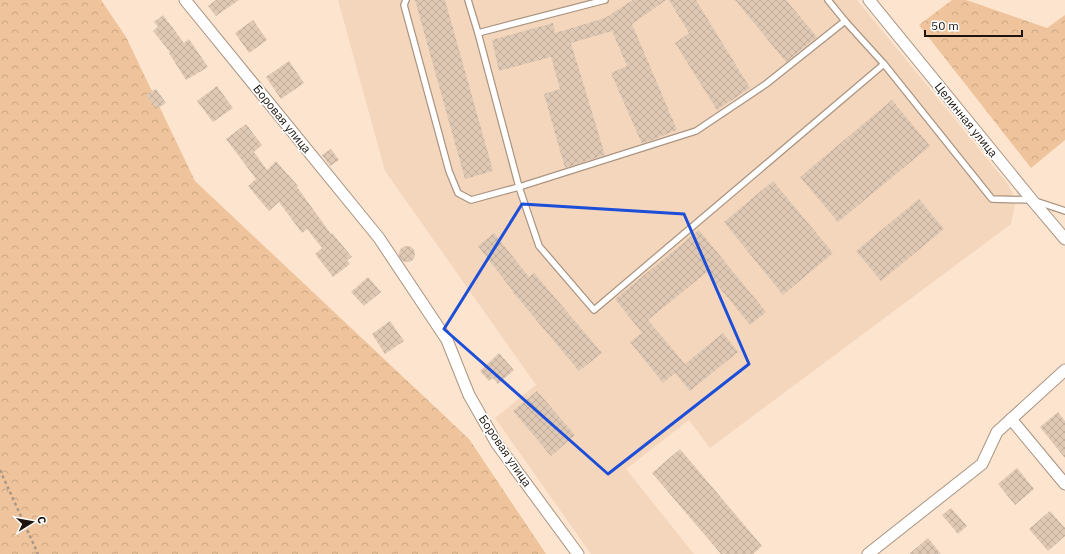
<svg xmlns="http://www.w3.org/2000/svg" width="1065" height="554" font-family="'IBM Plex Sans',sans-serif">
  <defs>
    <pattern id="forest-crowns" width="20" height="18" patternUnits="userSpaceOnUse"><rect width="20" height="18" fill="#efc39b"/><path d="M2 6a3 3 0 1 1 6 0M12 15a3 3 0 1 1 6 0" fill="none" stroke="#cca784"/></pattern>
    <pattern id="building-cross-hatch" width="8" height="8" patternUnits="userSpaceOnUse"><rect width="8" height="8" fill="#e0c9b4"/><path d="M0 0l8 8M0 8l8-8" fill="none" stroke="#c0ac9a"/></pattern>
  </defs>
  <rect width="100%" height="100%" fill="#fce4cf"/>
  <path fill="#f4d6bc" d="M 338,0 L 857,0 L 1007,183 L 1016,200 L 1011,224 L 710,448 L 689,420 L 626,469 L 694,554 L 591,554 L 495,418 L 536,385 L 385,171 Z"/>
  <g fill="url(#forest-crowns)">
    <path d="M 0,0 L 101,0 L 126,37 L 195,181 L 469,439 L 546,554 L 0,554 Z"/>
    <path d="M 952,0 L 966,0 L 1047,28 L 1065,15 L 1065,140 L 1031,168 L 919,25 Z"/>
  </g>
  <g fill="url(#building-cross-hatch)">
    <path d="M 216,0 L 239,0 L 216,16 L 208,6 Z"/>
    <path d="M 415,0 L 445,0 L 493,171 L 465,179 Z"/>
    <path d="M 633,0 L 666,0 L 632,24 L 677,130 L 642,144 L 611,73 L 627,66 L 612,31 L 571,43 L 605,155 L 565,168 L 544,94 L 560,89 L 551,57 L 499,71 L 492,40 L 553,23 L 555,33 L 605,18 Z"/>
    <path d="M 669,0 L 696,0 L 750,88 L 717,110 L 675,43 L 689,33 Z"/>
    <path d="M 735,0 L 786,0 L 817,37 L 786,62 Z"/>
    <path d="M 163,15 L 184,43 L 189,39 L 208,67 L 186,80 L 169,53 L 170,52 L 153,31 L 158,27 L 154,22 Z"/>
    <path d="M 253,20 L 267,40 L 249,53 L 235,33 Z"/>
    <path d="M 289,61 L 304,83 L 281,99 L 266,77 Z"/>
    <path d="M 217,86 L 233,108 L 213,122 L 197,101 Z"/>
    <path d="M 156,89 L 166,103 L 156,109 L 146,95 Z"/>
    <path d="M 892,100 L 930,146 L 838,222 L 800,177 Z"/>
    <path d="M 246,124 L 262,145 L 254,152 L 267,170 L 276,161 L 298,186 L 297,187 L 331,234 L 332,233 L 352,257 L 347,260 L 350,264 L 333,277 L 315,254 L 322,248 L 307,229 L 302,233 L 279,202 L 269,211 L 248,186 L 256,179 L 226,139 Z"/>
    <path d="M 331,149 L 339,160 L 330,166 L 322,155 Z"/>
    <path d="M 773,181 L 833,253 L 783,295 L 724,222 Z"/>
    <path d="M 919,199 L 944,229 L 881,281 L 856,251 Z"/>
    <path d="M 699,230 L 766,312 L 750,325 L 707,272 L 648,320 L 685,364 L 723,333 L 738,352 L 690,391 L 675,373 L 663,383 L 630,342 L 642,333 L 615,299 Z"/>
    <path d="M 494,233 L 529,277 L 534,273 L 602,353 L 579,371 L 512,291 L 513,291 L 478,246 Z"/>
    <circle cx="407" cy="254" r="8"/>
    <path d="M 368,277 L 381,292 L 364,306 L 351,292 Z"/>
    <path d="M 390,321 L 404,341 L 385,354 L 372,334 Z"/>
    <path d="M 499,353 L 514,370 L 498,384 L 493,378 L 489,381 L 480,371 Z"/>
    <path d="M 537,391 L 575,435 L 551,456 L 513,411 Z"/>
    <path d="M 1058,412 L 1065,421 L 1065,458 L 1040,427 Z"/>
    <path d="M 680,449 L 762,546 L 753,554 L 721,554 L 652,473 Z"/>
    <path d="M 1017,468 L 1034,489 L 1015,505 L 998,484 Z"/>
    <path d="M 951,508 L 967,526 L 958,534 L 942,515 Z"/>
    <path d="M 1050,511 L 1065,528 L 1065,536 L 1048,551 L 1029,529 Z"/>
    <path d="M 928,538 L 941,554 L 909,554 Z"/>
  </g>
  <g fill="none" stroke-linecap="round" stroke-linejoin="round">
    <defs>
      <g id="service">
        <path d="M 406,0 L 404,5 L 449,171 L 458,193 L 471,200 L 519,187 L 696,131 L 766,84 L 845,21"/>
        <path d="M 468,0 L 478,33 L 519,187 L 539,246 L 594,310 L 884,64"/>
        <path d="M 828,0 L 845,21 L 884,64 L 992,199 L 1032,200 L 1065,211"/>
        <path d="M 478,33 L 605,0"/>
      </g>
      <g id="minor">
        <path d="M 185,0 L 379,238 L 447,340 L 469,395 L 497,444 L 578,554"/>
        <path d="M 869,0 L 1032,200 L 1065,239"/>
        <path d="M 1011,419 L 1065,484"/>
        <path d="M 868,554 L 982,464 L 997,432 L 1065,370"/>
      </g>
    </defs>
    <use href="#service" stroke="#ab9582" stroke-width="8"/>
    <use href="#minor" stroke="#ab9582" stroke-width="13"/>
    <path stroke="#a99787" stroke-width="2.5" stroke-dasharray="3 3" stroke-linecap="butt" d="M 0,470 L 38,554"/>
    <use href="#service" stroke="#fff" stroke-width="5.5"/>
    <use href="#minor" stroke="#fff" stroke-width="11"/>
  </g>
  <path fill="none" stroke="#1d4ed8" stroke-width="3" stroke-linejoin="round" d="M 522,204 L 684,214 L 749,364 L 608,474 L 444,329 Z"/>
  <g text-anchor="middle" stroke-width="3.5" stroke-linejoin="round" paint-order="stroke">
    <g font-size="12" fill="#1c140d" stroke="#fff">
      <text transform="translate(282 119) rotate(51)" y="4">Боровая улица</text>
      <text transform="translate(966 120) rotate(51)" y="4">Целинная улица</text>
      <text transform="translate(505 451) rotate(56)" y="4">Боровая улица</text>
    </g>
  </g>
  <g transform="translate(32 522) rotate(79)" stroke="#ffffff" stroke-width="3" paint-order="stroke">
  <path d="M0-3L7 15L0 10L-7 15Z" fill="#1c140d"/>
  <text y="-6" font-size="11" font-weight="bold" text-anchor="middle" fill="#1c140d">С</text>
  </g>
  <path d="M925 30v6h97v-6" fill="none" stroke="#1c140d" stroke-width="2"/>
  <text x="931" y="30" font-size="12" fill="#1c140d" stroke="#ffffff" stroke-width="3" paint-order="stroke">50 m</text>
</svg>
